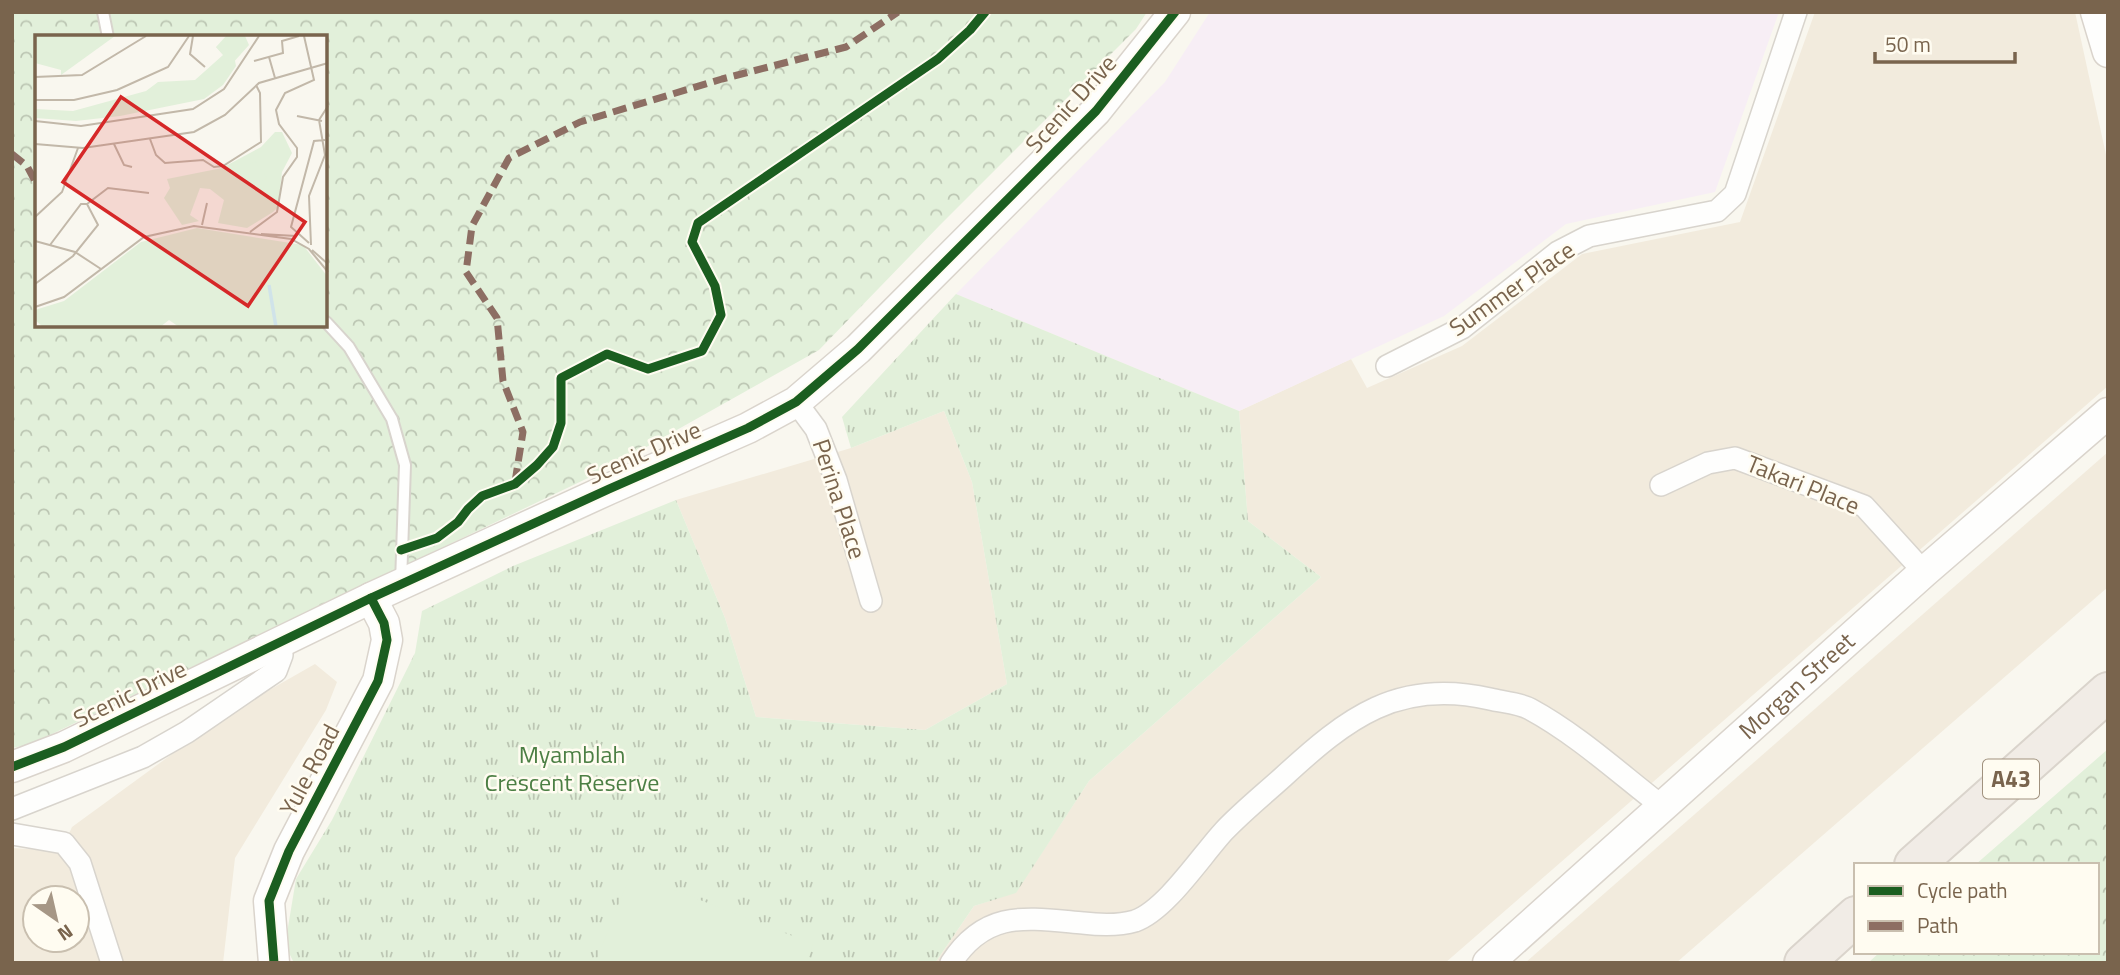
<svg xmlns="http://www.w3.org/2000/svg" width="2120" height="975" font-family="'Titillium Web',sans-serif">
  <defs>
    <pattern id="forest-crowns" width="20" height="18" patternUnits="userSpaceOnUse" patternTransform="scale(1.75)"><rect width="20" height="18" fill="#e2f0da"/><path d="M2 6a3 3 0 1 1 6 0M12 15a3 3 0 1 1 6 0" fill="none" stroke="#bcc6b3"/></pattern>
    <pattern id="park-tufts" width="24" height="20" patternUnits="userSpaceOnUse" patternTransform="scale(1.75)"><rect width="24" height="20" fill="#e2f0da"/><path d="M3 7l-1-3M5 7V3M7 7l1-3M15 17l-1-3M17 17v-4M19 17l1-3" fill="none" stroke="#bcc6b3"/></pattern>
  </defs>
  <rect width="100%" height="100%" fill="#f9f7ef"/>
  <g fill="#f2ebdd" fill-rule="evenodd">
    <path d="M 1815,12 L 2075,12 L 2108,164 L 2108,386 L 1445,963 L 935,963 L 974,906 L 1016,892 L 1089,781 L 1321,577 L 1248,521 L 1239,411 L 1351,359 L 1367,388 L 1462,346 L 1582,254 L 1740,222 Z"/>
    <path d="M 944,411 L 972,482 L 1007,684 L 925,730 L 756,717 L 725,618 L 676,500 L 851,448 Z"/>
    <path d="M 2108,452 L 2108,587 L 1676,963 L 1525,963 Z"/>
    <path d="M 315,664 L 337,682 L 326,710 L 235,858 L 223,963 L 12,963 L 12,848 L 61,851 L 72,827 L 227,714 ZM 35,898 L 77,898 L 77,940 L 35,940 Z"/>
  </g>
  <path fill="#f7eef5" d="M 1210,12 L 1779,12 L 1715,192 L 1566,224 L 1444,316 L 1239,411 L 956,294 L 1165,82 Z"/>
  <g fill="url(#forest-crowns)" fill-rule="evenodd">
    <path d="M 12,12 L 1147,12 L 1136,29 L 940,225 L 819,350 L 609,468 L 31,744 L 12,748 ZM 37,37 L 326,37 L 326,326 L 37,326 Z"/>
    <path d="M 2108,749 L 2108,963 L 1868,963 L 1880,952 L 2097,952 L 2097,865 L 1975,865 Z"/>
  </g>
  <path fill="url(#park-tufts)" d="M 956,294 L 1239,411 L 1248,521 L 1321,577 L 1089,781 L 1016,893 L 974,906 L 935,963 L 294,963 L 285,945 L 296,879 L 332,820 L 415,653 L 422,611 L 513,566 L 676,500 L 725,618 L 756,717 L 925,730 L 1007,684 L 972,482 L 944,411 L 851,448 L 842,417 Z"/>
  <path fill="#e2f0da" d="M 631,873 L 813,944 L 806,963 L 593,963 L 597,959 Z"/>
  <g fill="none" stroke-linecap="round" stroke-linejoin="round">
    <defs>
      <g id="lane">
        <path d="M 103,12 L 108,37"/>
        <path d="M 326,322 L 349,347 L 392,419 L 405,465 L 401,583"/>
      </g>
      <g id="street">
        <path d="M 1387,366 L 1462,328 L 1558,252 L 1589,236 L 1717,211 L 1735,194 L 1796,12"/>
        <path d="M 796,402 L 816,429 L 836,480 L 871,601"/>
        <path d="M 1661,485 L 1708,463 L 1735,458 L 1864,506 L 1924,572"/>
        <path d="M 12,809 L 143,757 L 187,732 L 276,671 L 282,655 L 281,642"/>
        <path d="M 12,834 L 64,843 L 80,863 L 112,963"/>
        <path d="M 951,963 C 986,909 1027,918 1083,923 C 1100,925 1118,926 1135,921 C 1166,910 1201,856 1224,831 C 1242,812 1263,795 1283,777 C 1347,718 1398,678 1490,699 C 1502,702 1519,703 1530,709 C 1578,735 1620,774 1663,807"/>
      </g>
      <g id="secondary">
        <path d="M 2096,12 L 2108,52"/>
        <path d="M 12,767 L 64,747 L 371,598 L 609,489 L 748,428 L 796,402 L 858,349 L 1096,111 L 1175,12"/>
        <path d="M 274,963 L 269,901 L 289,851 L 378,681 L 387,640 L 384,623 L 371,598"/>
        <path id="s1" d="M 1488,963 L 1924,572 L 2108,413"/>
      </g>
      <g id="highway">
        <path d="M 1914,865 L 2108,692"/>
        <path d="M 1804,963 L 1856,916"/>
      </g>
    </defs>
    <use href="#lane" stroke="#d8d4cd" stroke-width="14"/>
    <use href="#street" stroke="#d8d4cd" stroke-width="24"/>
    <use href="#secondary" stroke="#dad4cc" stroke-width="33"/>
    <use href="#highway" stroke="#dad4cc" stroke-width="42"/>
    <use href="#lane" stroke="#fefefd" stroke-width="10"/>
    <use href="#street" stroke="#fefefd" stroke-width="21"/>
    <use href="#secondary" stroke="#fefefd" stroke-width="30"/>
    <use href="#highway" stroke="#f1ece6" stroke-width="38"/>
    <g stroke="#8d6e63" stroke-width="7" stroke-dasharray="14 7" stroke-linecap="butt">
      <path d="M 12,154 L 27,166 L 37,185"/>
      <path d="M 515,482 L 523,432 L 503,381 L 497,318 L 466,272 L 472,226 L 509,158 L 580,122 L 722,79 L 846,47 L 898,12"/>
    </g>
    <defs>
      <g id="cycleway">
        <path d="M 401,550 L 437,538 L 458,522 L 468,509 L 482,496 L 515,484 L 537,465 L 553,447 L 561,423 L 561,378 L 607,354 L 648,369 L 702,351 L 721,315 L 715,286 L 692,242 L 698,223 L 938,59 L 970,30 L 985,12"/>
        <path d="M 12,767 L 64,747 L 371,598 L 609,489 L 748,428 L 796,402 L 858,349 L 1096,111 L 1175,12"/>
        <path d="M 274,963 L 269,901 L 289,851 L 378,681 L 387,640 L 384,623 L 371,598"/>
      </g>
    </defs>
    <use href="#cycleway" stroke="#fffcf1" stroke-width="13"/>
    <use href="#cycleway" stroke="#1b5e20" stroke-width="9"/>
  </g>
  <g text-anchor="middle" stroke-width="5" stroke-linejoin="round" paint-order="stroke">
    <rect fill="#fffcf1" stroke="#a1927e" stroke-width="2" x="1983" y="759.5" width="56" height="39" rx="5"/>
    <g font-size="23" font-weight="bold" fill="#79644d">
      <text x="2011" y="787">A43</text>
    </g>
    <g font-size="24" fill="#79644d" stroke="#fffcf1">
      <text transform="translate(1071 104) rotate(-48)" y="8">Scenic Drive</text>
      <text transform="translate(1512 289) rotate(-35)" y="8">Summer Place</text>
      <text transform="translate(644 453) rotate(-24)" y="8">Scenic Drive</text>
      <text transform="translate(1803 485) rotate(22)" y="8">Takari Place</text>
      <text transform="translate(839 499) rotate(72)" y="8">Perina Place</text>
      <text dy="8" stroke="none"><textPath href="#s1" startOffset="415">Morgan Street</textPath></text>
      <text transform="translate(130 694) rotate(-26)" y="8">Scenic Drive</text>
      <text transform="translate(310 770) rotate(-62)" y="8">Yule Road</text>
    </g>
    <g font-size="24" fill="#4c7f44" stroke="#fffcf1">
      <text x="572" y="763">Myamblah<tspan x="572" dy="28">Crescent Reserve</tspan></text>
    </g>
  </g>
  <g transform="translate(35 35)">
    <rect width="292" height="292" fill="#f9f7ef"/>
    <path d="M 0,1 L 80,1 L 26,40 L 26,35 L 0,28 Z" fill="#e2f0da"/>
    <path d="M 197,10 L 201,31 L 188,50 L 169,64 L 85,81 L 41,86 L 0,83 L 0,74 L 38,76 L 111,56 L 123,47 L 160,45 L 188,20 L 181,12 ZM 162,193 L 268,210 L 292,241 L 292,292 L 144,292 L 134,285 L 125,292 L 8,292 L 0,285 L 0,275 L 29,266 L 106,207 Z" fill="#e2f0da"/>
    <path d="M 191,1 L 210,1 L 214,10 L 197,29 L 181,12 ZM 240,97 L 247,97 L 257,118 L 247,137 L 243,172 L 238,177 L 212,193 L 183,188 L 189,165 L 175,154 L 165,153 L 155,180 L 164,186 L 147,190 L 129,163 L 135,153 L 132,144 L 187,133 L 226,112 Z" fill="#e2f0da"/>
    <path d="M 220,126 L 232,143 L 209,158 L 197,142 Z" fill="#e2f0da"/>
    <path fill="none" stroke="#d0e3e9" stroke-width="3.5" d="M 234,250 L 241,292"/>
    <path fill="none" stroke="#c2b8a9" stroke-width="2" d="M 158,1 L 155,19 L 170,32M 234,22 L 240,43M 219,26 L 248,18 L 247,6 L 264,1M 0,42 L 47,40 L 111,1M 0,65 L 39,65 L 82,55 L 133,32 L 154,1M 262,81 L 287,86M 0,86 L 46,91 L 158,74 L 189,54 L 224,1M 115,104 L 121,120 L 130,128 L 168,125 L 179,132 L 188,131 L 226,107 L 225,58 L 221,50M 0,109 L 48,113 L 159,97 L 190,80 L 224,48 L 293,28M 79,109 L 89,130 L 97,132M 52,169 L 73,153 L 114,158M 0,182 L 27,157 L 43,113M 167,190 L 172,168M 215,197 L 242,177 L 248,142 L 262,122 L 262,113 L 244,89 L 241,75 L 250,58 L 279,45 L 269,1M 226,199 L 261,201M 0,206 L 40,217 L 66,234M 274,208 L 256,192 L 279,106 L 290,105M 276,210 L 274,161 L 290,120 L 284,85 L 293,71M 277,215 L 293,229M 0,249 L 38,221 L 63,190 L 52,169 L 46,169 L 15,210M 0,272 L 29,262 L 109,202 L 159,191 L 256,204 L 274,214 L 293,237"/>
    <path fill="#d62828" fill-opacity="0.15" stroke="#d62828" stroke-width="3.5" d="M 86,62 L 270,187 L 213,271 L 28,147 Z"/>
    <rect width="292" height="292" fill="none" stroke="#79644d" stroke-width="3.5"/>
  </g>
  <rect width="2120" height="975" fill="none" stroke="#79644d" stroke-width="28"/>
  <rect x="1854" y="863" width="245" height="91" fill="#fffcf1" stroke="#c9bfaf" stroke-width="2"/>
  <rect x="1868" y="886" width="35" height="10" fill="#1b5e20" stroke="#c9bfaf" stroke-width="2"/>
  <text x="1917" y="898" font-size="21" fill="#79644d">Cycle path</text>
  <rect x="1868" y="921" width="35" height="10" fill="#8d6e63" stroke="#c9bfaf" stroke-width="2"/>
  <text x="1917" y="933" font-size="21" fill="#79644d">Path</text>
  <g transform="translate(56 919) rotate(146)"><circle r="33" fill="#fffcf1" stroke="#c9bfaf" stroke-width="2"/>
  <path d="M0-5L12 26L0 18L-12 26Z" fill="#a69786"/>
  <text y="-10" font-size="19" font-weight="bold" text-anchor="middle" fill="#79644d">N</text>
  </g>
  <path d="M1875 52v10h140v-10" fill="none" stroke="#79644d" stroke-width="3.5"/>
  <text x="1885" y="52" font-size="21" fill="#79644d" stroke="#fffcf1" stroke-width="5" paint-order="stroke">50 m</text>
</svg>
